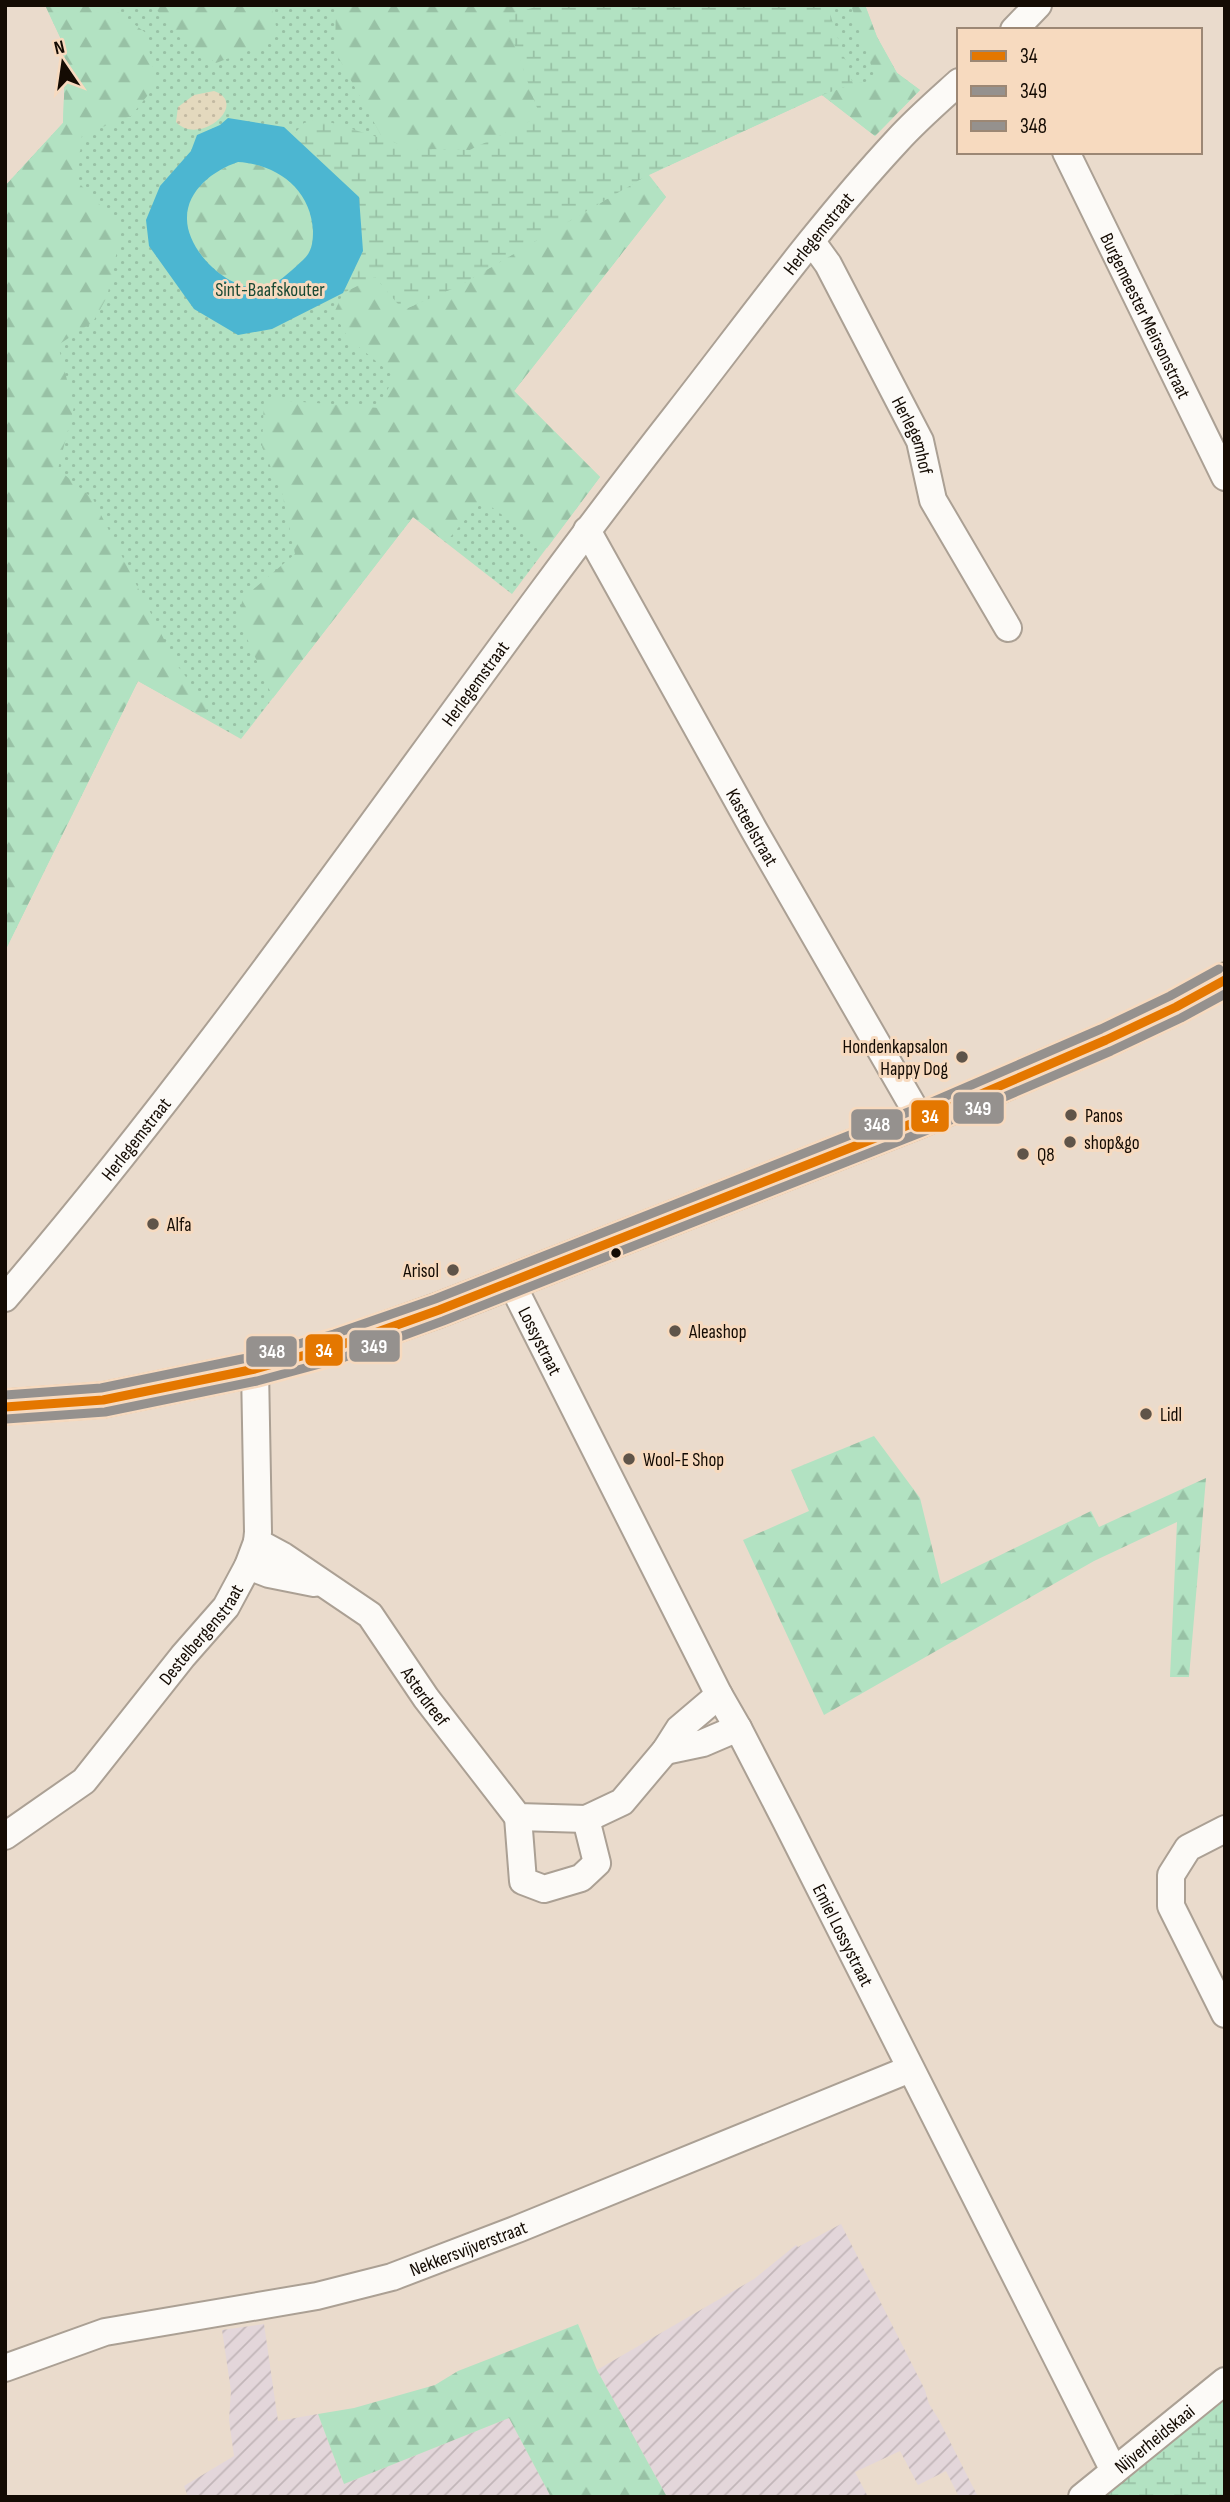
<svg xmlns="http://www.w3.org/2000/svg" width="1230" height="2502" font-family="'Sofia Sans Condensed',sans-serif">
  <defs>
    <pattern id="industrial-furrows" width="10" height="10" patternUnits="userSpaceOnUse" patternTransform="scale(1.75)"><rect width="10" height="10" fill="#e3d6da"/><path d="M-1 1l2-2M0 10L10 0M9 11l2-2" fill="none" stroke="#c2b6b9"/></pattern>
    <pattern id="grass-dots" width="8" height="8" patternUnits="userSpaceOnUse" patternTransform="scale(1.75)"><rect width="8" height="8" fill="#b2e2c2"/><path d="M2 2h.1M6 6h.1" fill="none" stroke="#98c1a5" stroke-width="1.8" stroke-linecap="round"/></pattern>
    <pattern id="forest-firs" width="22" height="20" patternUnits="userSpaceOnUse" patternTransform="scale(1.75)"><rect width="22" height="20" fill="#b2e2c2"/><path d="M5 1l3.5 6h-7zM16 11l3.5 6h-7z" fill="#98c1a5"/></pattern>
    <pattern id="wetland-marsh" width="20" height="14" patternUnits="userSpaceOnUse" patternTransform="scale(1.75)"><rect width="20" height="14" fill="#b2e2c2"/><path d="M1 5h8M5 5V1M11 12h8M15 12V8" fill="none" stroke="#98c1a5"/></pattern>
    <pattern id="sand-dots" width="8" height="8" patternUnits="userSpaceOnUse" patternTransform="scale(1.75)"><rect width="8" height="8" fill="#e4d9be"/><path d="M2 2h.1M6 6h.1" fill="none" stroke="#c3b9a2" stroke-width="1.8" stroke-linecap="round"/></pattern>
  </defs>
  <rect width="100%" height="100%" fill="#eadbcc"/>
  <g fill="url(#industrial-furrows)">
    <path d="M 841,2224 L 925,2390 L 929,2404 L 938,2418 L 978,2497 L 959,2497 L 946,2471 L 918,2485 L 900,2451 L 855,2472 L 868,2497 L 667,2497 L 597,2370 L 754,2279 L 796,2245 L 798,2247 Z"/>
    <path d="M 264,2324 L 278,2421 L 318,2414 L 344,2484 L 509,2418 L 551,2497 L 188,2497 L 184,2486 L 234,2456 L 229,2420 L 231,2391 L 222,2330 Z"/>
  </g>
  <path fill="url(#grass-dots)" d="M 45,5 L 865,5 L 877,37 L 897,73 L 920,90 L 875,136 L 822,95 L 649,175 L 666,197 L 514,391 L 600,477 L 512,594 L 413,517 L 241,739 L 138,681 L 5,951 L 5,186 L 63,123 L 65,71 L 60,37 Z"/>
  <g fill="url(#forest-firs)">
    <path d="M 45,5 L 108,5 L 146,33 L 156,85 L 131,116 L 82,135 L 77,181 L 122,228 L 107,297 L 93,322 L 58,345 L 74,407 L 58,469 L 93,499 L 177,665 L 206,704 L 207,719 L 138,681 L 5,951 L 5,186 L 63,123 L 65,71 L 60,37 Z"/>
    <path d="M 156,5 L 271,5 L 276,26 L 267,44 L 216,63 L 181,39 L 156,9 Z"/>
    <path d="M 336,5 L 543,5 L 504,17 L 541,116 L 470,150 L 415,149 L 383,139 L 335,51 Z"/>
    <path d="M 851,5 L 865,5 L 877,37 L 897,73 L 920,90 L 875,136 L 822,95 L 853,84 L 876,80 Z"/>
    <path d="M 238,162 C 277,164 311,189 313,231 C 313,242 312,252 303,260 C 294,268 280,282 269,286 C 235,299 187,252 187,219 C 187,190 214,171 238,162 Z"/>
    <path d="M 648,175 L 666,197 L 514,391 L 600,477 L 547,548 L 482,500 L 446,542 L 413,517 L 273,698 L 238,618 L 243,598 L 295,554 L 282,493 L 262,447 L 264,399 L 379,408 L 394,376 L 348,338 L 334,313 L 343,293 L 375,277 L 403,310 L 459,286 Z"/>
    <path d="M 874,1436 L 920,1498 L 941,1584 L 1091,1511 L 1099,1527 L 1206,1478 L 1189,1677 L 1170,1677 L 1177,1522 L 1094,1561 L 824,1715 L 743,1540 L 809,1511 L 791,1470 Z"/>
    <path d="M 578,2324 L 597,2370 L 667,2497 L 551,2497 L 509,2418 L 344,2484 L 318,2414 L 354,2408 L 435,2385 L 458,2371 Z"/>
  </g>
  <g fill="url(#wetland-marsh)">
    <path d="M 543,5 L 827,5 L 853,84 L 822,95 L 648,175 L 459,286 L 403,310 L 375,277 L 343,293 L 363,251 L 293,135 L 304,123 L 320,119 L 415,149 L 470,150 L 540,116 L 504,16 Z"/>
    <path d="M 1225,2396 L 1225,2497 L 1100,2497 Z"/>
  </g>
  <path fill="url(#sand-dots)" d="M 214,91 C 250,104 199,147 176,122 L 178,107 L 194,95 Z"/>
  <path fill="#4cb6d1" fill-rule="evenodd" d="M 228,118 L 284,127 L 359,197 L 363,251 L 343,293 L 272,329 L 238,335 L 194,309 L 149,246 L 146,220 L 160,186 L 191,151 L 197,135 L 220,125 ZM 238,162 C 277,164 311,189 313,231 C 313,242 312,252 303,260 C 294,268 280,282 269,286 C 234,298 186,252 187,218 C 187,190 214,170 238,162 Z"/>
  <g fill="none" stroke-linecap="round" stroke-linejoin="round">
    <defs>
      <g id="minor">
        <path d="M 1014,30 L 1038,5"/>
        <path id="s1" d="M 1066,152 L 1225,477"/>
        <path id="s2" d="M 812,242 L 828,264 L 920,441 L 933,500 L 1008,628"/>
        <path id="s3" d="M 587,530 L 754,830 L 921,1120"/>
        <path id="s4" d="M 510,1280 L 719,1695 L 738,1728 L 786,1821 L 1114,2471"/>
        <path id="s5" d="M 5,1298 C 247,1016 449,705 678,413 C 749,322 818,226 897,141 C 916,120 938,101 959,82"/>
        <path id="s6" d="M 257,1542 L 283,1556 L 370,1615 L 426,1698 L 518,1817 L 586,1819 L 622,1802 L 665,1751 L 679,1729 L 719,1695"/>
        <path d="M 248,1566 L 269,1574 L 314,1583"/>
        <path d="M 665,1751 L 703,1743 L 738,1728"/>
        <path d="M 518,1817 L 523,1881 L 544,1889 L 581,1878 L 597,1863 L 586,1819"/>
        <path d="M 1225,1829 L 1188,1848 L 1171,1875 L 1171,1906 L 1225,2014"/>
        <path id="s7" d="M 5,1836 L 84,1781 L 183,1656 L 226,1607 L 248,1566 L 257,1542 L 258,1532 L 255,1369"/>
        <path id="s8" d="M 5,2368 L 105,2332 L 317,2296 L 392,2277 L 520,2228 L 910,2069"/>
        <path id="s9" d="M 1082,2497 L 1225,2381"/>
      </g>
      <path id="major" d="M 5,1407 L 103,1400 L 255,1369 L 338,1346 L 439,1310 L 921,1120 L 1106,1040 L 1176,1007 L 1225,980"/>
    </defs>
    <use href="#minor" stroke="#aba094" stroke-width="30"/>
    <use href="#major" stroke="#a79983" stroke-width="37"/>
    <use href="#minor" stroke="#fcfaf7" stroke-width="26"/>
    <use href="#major" stroke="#eae4d9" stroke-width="33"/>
    <defs>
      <path id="bus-1" d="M 5,1407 L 103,1400 L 255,1369 L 338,1346 L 439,1310 L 921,1120 L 1106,1040 L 1176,1007 L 1225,980"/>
      <path id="bus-2" d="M 6,1419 L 105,1412 L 257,1381 L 342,1358 L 443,1321 L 925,1131 L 1111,1051 L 1181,1018 L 1225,994"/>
      <path id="bus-3" d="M 5,1395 L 101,1388 L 252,1357 L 334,1334 L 435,1299 L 916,1109 L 1101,1029 L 1170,996 L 1219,969"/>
    </defs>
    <use href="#bus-1" stroke="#f7dabf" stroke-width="14"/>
    <use href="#bus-2" stroke="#f7dabf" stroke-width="14"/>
    <use href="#bus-3" stroke="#f7dabf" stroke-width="14"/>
    <use href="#bus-1" stroke="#e47700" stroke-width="9"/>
    <use href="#bus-2" stroke="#95918e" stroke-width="9"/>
    <use href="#bus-3" stroke="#95918e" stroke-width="9"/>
  </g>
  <g fill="#5f5449" stroke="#f7dabf" stroke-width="2.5">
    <circle cx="962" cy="1057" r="7"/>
    <circle cx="1071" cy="1115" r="7"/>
    <circle cx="1070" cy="1142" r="7"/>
    <circle cx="1023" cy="1154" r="7"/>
    <circle cx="153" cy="1224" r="7"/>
    <circle cx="453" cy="1270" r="7"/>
    <circle cx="675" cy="1331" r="7"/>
    <circle cx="1146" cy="1414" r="7"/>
    <circle cx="629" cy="1459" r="7"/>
  </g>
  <circle fill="#140b03" stroke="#f7dabf" stroke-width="2.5" cx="616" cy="1253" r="6"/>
  <g text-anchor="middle" stroke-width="6" stroke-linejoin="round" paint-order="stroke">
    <g font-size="19" fill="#140b03" stroke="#f7dabf">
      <text dy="7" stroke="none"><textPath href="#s5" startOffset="1340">Herlegemstraat</textPath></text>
      <text dy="7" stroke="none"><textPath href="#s1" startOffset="182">Burgemeester Meirsonstraat</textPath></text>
      <text dy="7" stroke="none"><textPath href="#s2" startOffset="219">Herlegemhof</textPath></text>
      <text dy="7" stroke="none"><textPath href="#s5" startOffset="774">Herlegemstraat</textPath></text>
      <text dy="7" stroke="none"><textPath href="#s3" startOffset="340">Kasteelstraat</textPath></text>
      <text dy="7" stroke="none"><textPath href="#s5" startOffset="206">Herlegemstraat</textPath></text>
      <text dy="7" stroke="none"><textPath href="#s4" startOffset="68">Lossystraat</textPath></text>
      <text dy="7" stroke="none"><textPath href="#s7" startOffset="284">Destelbergenstraat</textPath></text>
      <text dy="7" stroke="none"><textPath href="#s6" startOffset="233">Asterdreef</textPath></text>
      <text dy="7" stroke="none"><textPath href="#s4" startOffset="735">Emiel Lossystraat</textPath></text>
      <text dy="7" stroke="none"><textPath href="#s8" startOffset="480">Nekkersvijverstraat</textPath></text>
      <text dy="7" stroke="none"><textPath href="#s9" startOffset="93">Nijverheidskaai</textPath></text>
    </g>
    <g font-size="19" fill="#194934" stroke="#f7dabf">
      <text x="270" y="296">Sint-Baafskouter</text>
    </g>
    <g font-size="19" fill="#140b03" stroke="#f7dabf" text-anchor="start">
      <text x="948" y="1053" text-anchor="end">Hondenkapsalon<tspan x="948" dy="22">Happy Dog</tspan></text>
      <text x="1085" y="1122">Panos</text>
      <text x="1084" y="1149">shop&amp;go</text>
      <text x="1037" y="1161">Q8</text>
      <text x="167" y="1231">Alfa</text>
      <text x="439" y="1277" text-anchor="end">Arisol</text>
      <text x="689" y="1338">Aleashop</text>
      <text x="1160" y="1421">Lidl</text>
      <text x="643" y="1466">Wool-E Shop</text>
    </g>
  </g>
  <g stroke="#f7dabf" stroke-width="2.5">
    <rect x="952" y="1091" width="53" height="34" rx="7" fill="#95918e"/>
    <rect x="910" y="1099" width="40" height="34" rx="7" fill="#e47700"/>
    <rect x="850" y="1108" width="54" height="33" rx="7" fill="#95918e"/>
    <rect x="348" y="1329" width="53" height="34" rx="7" fill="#95918e"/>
    <rect x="304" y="1333" width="40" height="34" rx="7" fill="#e47700"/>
    <rect x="245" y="1335" width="53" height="33" rx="7" fill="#95918e"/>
  </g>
  <g font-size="19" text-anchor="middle" font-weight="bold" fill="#fff">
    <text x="978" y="1115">349</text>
    <text x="930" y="1123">34</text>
    <text x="877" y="1131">348</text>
    <text x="374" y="1353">349</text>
    <text x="324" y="1357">34</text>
    <text x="272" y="1358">348</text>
  </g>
  <rect width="1230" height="2502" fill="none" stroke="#140b03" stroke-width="14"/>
  <rect x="957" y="28" width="245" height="126" fill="#f7dabf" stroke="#9c8774" stroke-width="2"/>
  <rect x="971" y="51" width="35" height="10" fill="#e47700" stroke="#9c8774" stroke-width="2"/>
  <text x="1020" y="63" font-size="21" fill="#140b03">34</text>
  <rect x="971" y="86" width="35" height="10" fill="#95918e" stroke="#9c8774" stroke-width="2"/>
  <text x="1020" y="98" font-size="21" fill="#140b03">349</text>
  <rect x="971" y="121" width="35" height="10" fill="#95918e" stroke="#9c8774" stroke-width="2"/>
  <text x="1020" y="133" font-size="21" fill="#140b03">348</text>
  <g transform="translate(63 63) rotate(347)" stroke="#f7dabf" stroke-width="5" paint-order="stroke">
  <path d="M0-5L12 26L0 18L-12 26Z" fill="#140b03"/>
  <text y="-10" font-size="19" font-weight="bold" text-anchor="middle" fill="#140b03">N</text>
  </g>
</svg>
